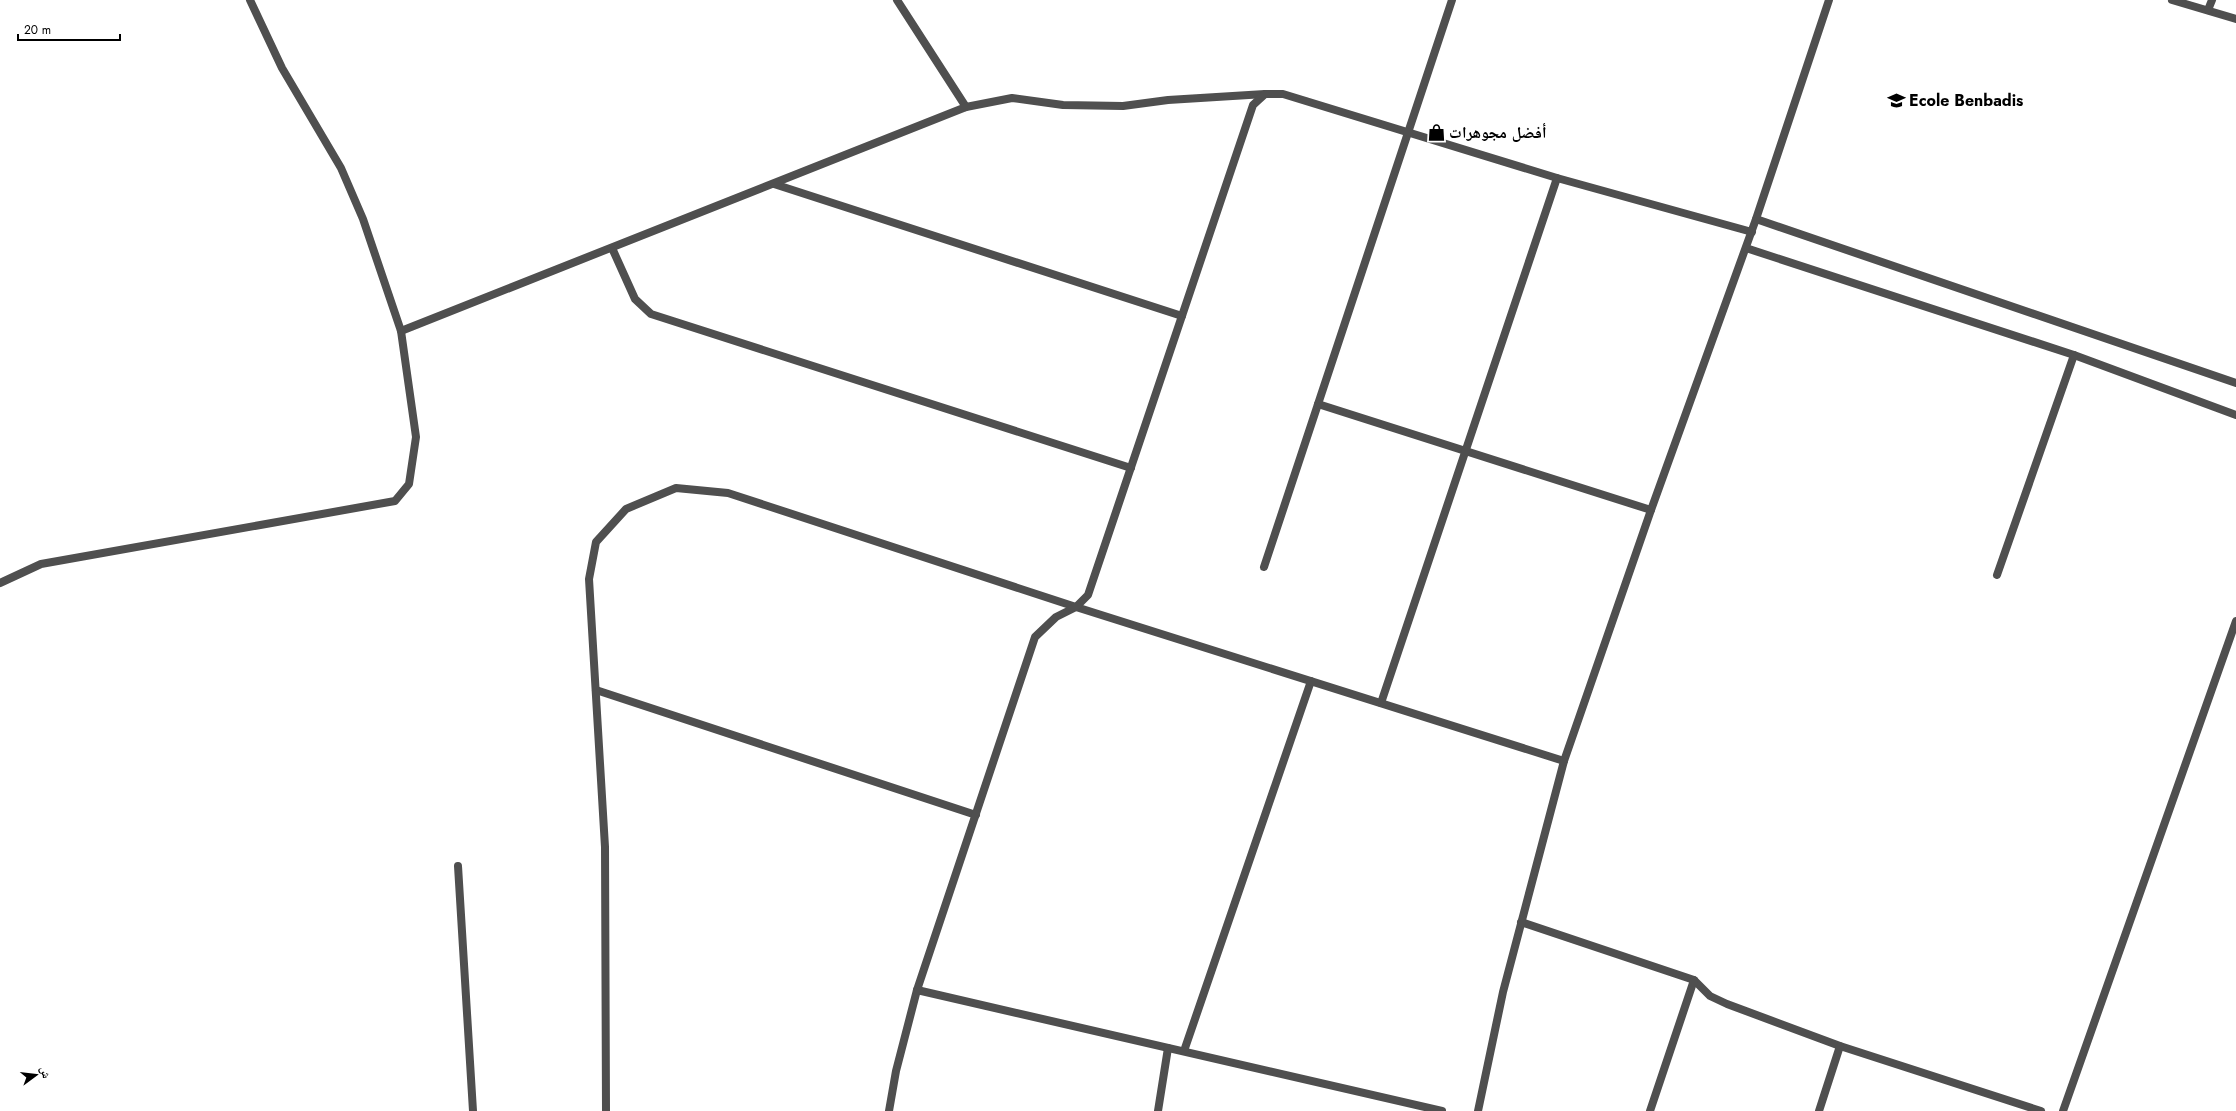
<svg xmlns="http://www.w3.org/2000/svg" width="2236" height="1111" font-family="Jost,'Noto Naskh Arabic',sans-serif">
  <rect width="100%" height="100%" fill="#fff"/>
  <g fill="none" stroke-linecap="round" stroke-linejoin="round">
    <g stroke="#4f4f4f" stroke-width="8">
      <path d="M 897,0 L 966,107"/>
      <path d="M 2172,0 L 2236,19"/>
      <path d="M 2208,10 L 2212,0"/>
      <path d="M 774,184 L 1182,316"/>
      <path d="M 1756,219 L 2236,383"/>
      <path d="M 612,248 L 635,299 L 651,314 L 1131,468"/>
      <path d="M 1746,248 L 2074,355 L 2236,415"/>
      <path d="M 401,331 L 966,107 L 1012,98 L 1063,105 L 1123,106 L 1168,100 L 1265,94"/>
      <path d="M 1318,404 L 1651,510"/>
      <path d="M 1264,567 L 1452,0"/>
      <path d="M 1997,575 L 2074,355"/>
      <path d="M 0,583 L 41,564 L 395,501 L 409,484 L 416,437 L 401,331 L 363,219 L 341,168 L 282,68 L 250,0"/>
      <path d="M 596,690 L 976,815"/>
      <path d="M 1381,703 L 1557,178"/>
      <path d="M 458,866 L 473,1111"/>
      <path d="M 1521,922 L 1694,980 L 1710,996 L 1727,1004 L 1840,1046 L 2041,1111"/>
      <path d="M 917,990 L 1442,1111"/>
      <path d="M 1184,1051 L 1311,681"/>
      <path d="M 606,1111 L 605,847 L 589,579 L 596,542 L 626,509 L 676,488 L 728,493 L 1076,607 L 1564,761"/>
      <path d="M 889,1111 L 896,1071 L 917,990 L 1035,637 L 1056,617 L 1076,607 L 1088,595 L 1253,105 L 1265,94 L 1283,94 L 1557,178 L 1752,232"/>
      <path d="M 1158,1111 L 1168,1048"/>
      <path d="M 1478,1111 L 1503,992 L 1564,761 L 1651,510 L 1756,219 L 1829,0"/>
      <path d="M 1650,1111 L 1694,980"/>
      <path d="M 1819,1111 L 1840,1046"/>
      <path d="M 2063,1111 L 2236,621"/>
    </g>
  </g>
  <defs>
    <symbol id="school-bare" viewBox="-9 -9 18 18"><path d="M0-5L7-2L0 1L-7-2ZM-4 1L0 2.5L4 1V4Q0 6-4 4Z" fill="#000" stroke="#fff" stroke-width="2.5" paint-order="stroke"/></symbol>
    <symbol id="shop-bare" viewBox="-9 -9 18 18"><path d="M-5-2.5h2.3a2.7 3.5 0 0 1 5.4 0H5L5.5 6h-11ZM-1.5-2.5h3a1.5 2.3 0 0 0-3 0Z" fill="#000" stroke="#fff" stroke-width="2.5" paint-order="stroke"/></symbol>
  </defs>
  <g fill-rule="evenodd">
    <use href="#school-bare" x="1884" y="88" width="25" height="25"/>
    <use href="#shop-bare" x="1424" y="120" width="25" height="25"/>
  </g>
  <g text-anchor="middle" stroke-width="3" stroke-linejoin="round" paint-order="stroke">
    <g font-size="16" font-weight="bold" fill="#000" stroke="#fff" text-anchor="start">
      <text x="1909" y="106">Ecole Benbadis</text>
      <text x="1449" y="138">أفضل مجوهرات</text>
    </g>
  </g>
  <g transform="translate(36 1075) rotate(75)" stroke="#ffffff" stroke-width="3" paint-order="stroke">
  <path d="M0-3L7 15L0 10L-7 15Z" fill="#000000"/>
  <text y="-6" font-size="11" font-weight="bold" text-anchor="middle" fill="#000000">ش</text>
  </g>
  <path d="M18 34v6h102v-6" fill="none" stroke="#000000" stroke-width="2"/>
  <text x="24" y="34" font-size="12" fill="#000000" stroke="#ffffff" stroke-width="3" paint-order="stroke">20 m</text>
</svg>
